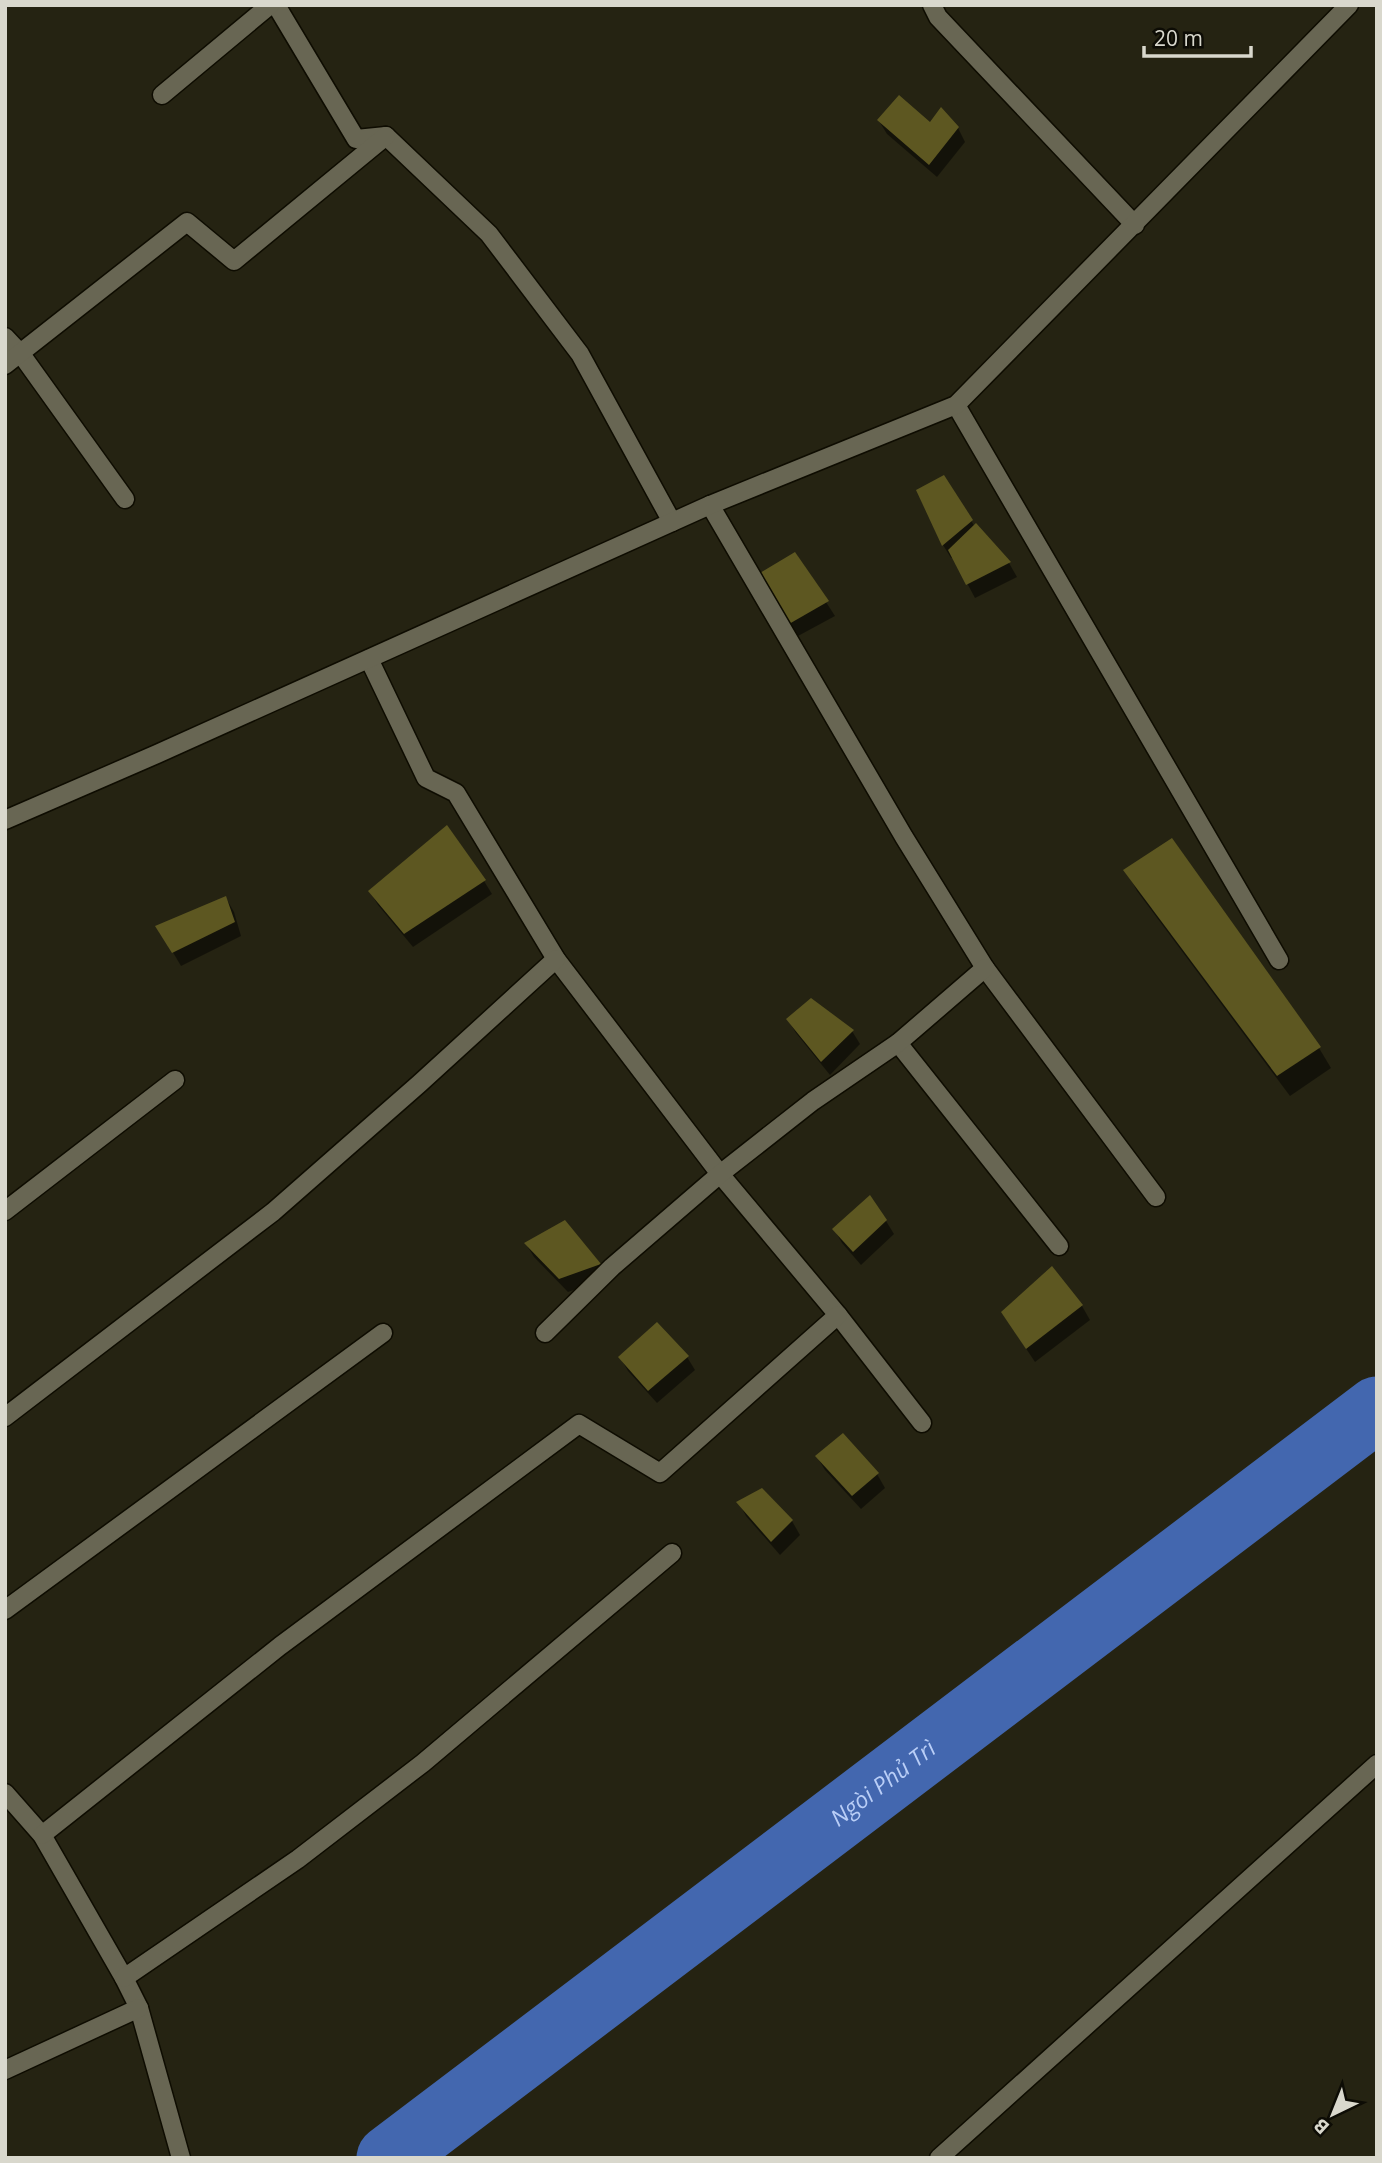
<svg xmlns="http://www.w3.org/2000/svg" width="1382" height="2163" font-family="'Open Sans',sans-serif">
  <rect width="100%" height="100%" fill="#252312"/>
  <g fill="#0007">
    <path d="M 879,121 L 958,128 L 965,142 L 937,177 L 887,134 Z"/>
    <path d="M 943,477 L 975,527 L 1009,563 L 1017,577 L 975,598 L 953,557 L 951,558 L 943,545 L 919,491 Z"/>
    <path d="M 795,554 L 835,616 L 798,636 L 762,574 Z"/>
    <path d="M 1126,870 L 1319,1048 L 1331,1068 L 1290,1096 L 1137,891 Z"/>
    <path d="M 484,881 L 492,894 L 413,947 L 378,905 L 370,892 Z"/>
    <path d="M 226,898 L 234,912 L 241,936 L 181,966 L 158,927 Z"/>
    <path d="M 788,1020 L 852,1031 L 860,1044 L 830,1075 L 796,1033 Z"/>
    <path d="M 886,1221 L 894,1234 L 861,1265 L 842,1243 L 834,1229 Z"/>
    <path d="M 526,1244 L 599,1265 L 607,1278 L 568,1292 L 534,1257 Z"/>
    <path d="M 1052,1269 L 1082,1306 L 1090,1320 L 1035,1362 L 1011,1326 Z"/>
    <path d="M 620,1357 L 687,1357 L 695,1370 L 657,1403 L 628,1371 Z"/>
    <path d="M 817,1457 L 877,1474 L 885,1488 L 861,1509 L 825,1470 Z"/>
    <path d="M 739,1503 L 792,1521 L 800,1535 L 780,1555 L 746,1516 Z"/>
  </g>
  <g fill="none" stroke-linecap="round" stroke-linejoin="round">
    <path stroke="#4367af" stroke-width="65" id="s1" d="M 389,2158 L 1377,1409"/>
  </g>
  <g fill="#5d5721">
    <path d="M 899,95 L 930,122 L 941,107 L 959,127 L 929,165 L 877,120 Z"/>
    <path d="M 944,475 L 973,520 L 942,546 L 916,490 Z"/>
    <path d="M 976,523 L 1011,562 L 966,585 L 948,550 Z"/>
    <path d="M 795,552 L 829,601 L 789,624 L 760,573 Z"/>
    <path d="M 447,825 L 486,880 L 404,934 L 368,891 Z"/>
    <path d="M 1172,838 L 1321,1047 L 1277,1076 L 1123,870 Z"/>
    <path d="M 226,896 L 235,922 L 172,953 L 155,926 Z"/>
    <path d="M 811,998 L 854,1030 L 821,1062 L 786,1019 Z"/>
    <path d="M 870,1195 L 887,1220 L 853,1252 L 832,1229 Z"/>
    <path d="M 565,1220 L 601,1264 L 559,1279 L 524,1243 Z"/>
    <path d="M 1052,1266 L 1083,1305 L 1026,1349 L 1001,1312 Z"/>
    <path d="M 657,1322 L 689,1356 L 648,1391 L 618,1357 Z"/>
    <path d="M 843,1433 L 879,1473 L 852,1496 L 815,1456 Z"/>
    <path d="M 762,1488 L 793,1520 L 771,1542 L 736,1502 Z"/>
  </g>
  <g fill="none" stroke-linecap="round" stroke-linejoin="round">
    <defs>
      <g id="minor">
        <path d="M 276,5 L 356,139 L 386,136 L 489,234 L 580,354 L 672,522"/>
        <path d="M 932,5 L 938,17 L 1135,225"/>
        <path d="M 162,95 L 270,5"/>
        <path d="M 5,337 L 21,354 L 125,499"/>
        <path d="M 5,365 L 187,222 L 234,261 L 386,136"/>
        <path d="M 956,405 L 1279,960"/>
        <path d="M 710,505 L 904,837 L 985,968 L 1156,1197"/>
        <path d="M 369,659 L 426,778 L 456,793 L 556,959 L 720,1174 L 838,1315 L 922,1423"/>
        <path d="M 5,820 L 157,754 L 710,505 L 956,405 L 1349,5"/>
        <path d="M 898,1043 L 1059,1246"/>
        <path d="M 5,1211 L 175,1080"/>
        <path d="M 545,1333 L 612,1267 L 720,1174 L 813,1101 L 898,1043 L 985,968"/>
        <path d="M 5,1417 L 273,1212 L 419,1084 L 556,959"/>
        <path d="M 5,1610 L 383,1333"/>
        <path d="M 5,1793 L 42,1835 L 124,1978 L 139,2008 L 181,2158"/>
        <path d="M 42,1835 L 280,1646 L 579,1424 L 660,1473 L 838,1315"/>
        <path d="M 124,1978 L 298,1859 L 423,1763 L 672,1553"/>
        <path d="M 5,2070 L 139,2008"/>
        <path d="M 939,2158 L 1377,1764"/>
      </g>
    </defs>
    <use href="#minor" stroke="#0e0c01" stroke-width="21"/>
    <use href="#minor" stroke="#686653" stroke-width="18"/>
  </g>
  <g text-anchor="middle" stroke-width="5" stroke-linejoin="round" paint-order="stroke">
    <g font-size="23" font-style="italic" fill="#b9cef7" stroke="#0d0c05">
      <text dy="8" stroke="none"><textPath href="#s1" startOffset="620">Ngòi Phủ Trì</textPath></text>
    </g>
  </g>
  <rect width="1382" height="2163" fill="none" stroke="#d9d8cd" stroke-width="14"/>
  <g transform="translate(1333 2114) rotate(223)" stroke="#0d0c05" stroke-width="5" paint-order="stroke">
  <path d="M0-5L12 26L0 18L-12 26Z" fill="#d9d8cd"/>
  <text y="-10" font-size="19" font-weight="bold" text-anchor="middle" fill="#d9d8cd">B</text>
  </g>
  <path d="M1144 46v10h107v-10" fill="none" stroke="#d9d8cd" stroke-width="3.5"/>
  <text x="1154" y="46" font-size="21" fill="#d9d8cd" stroke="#0d0c05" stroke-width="5" paint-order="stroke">20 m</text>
</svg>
